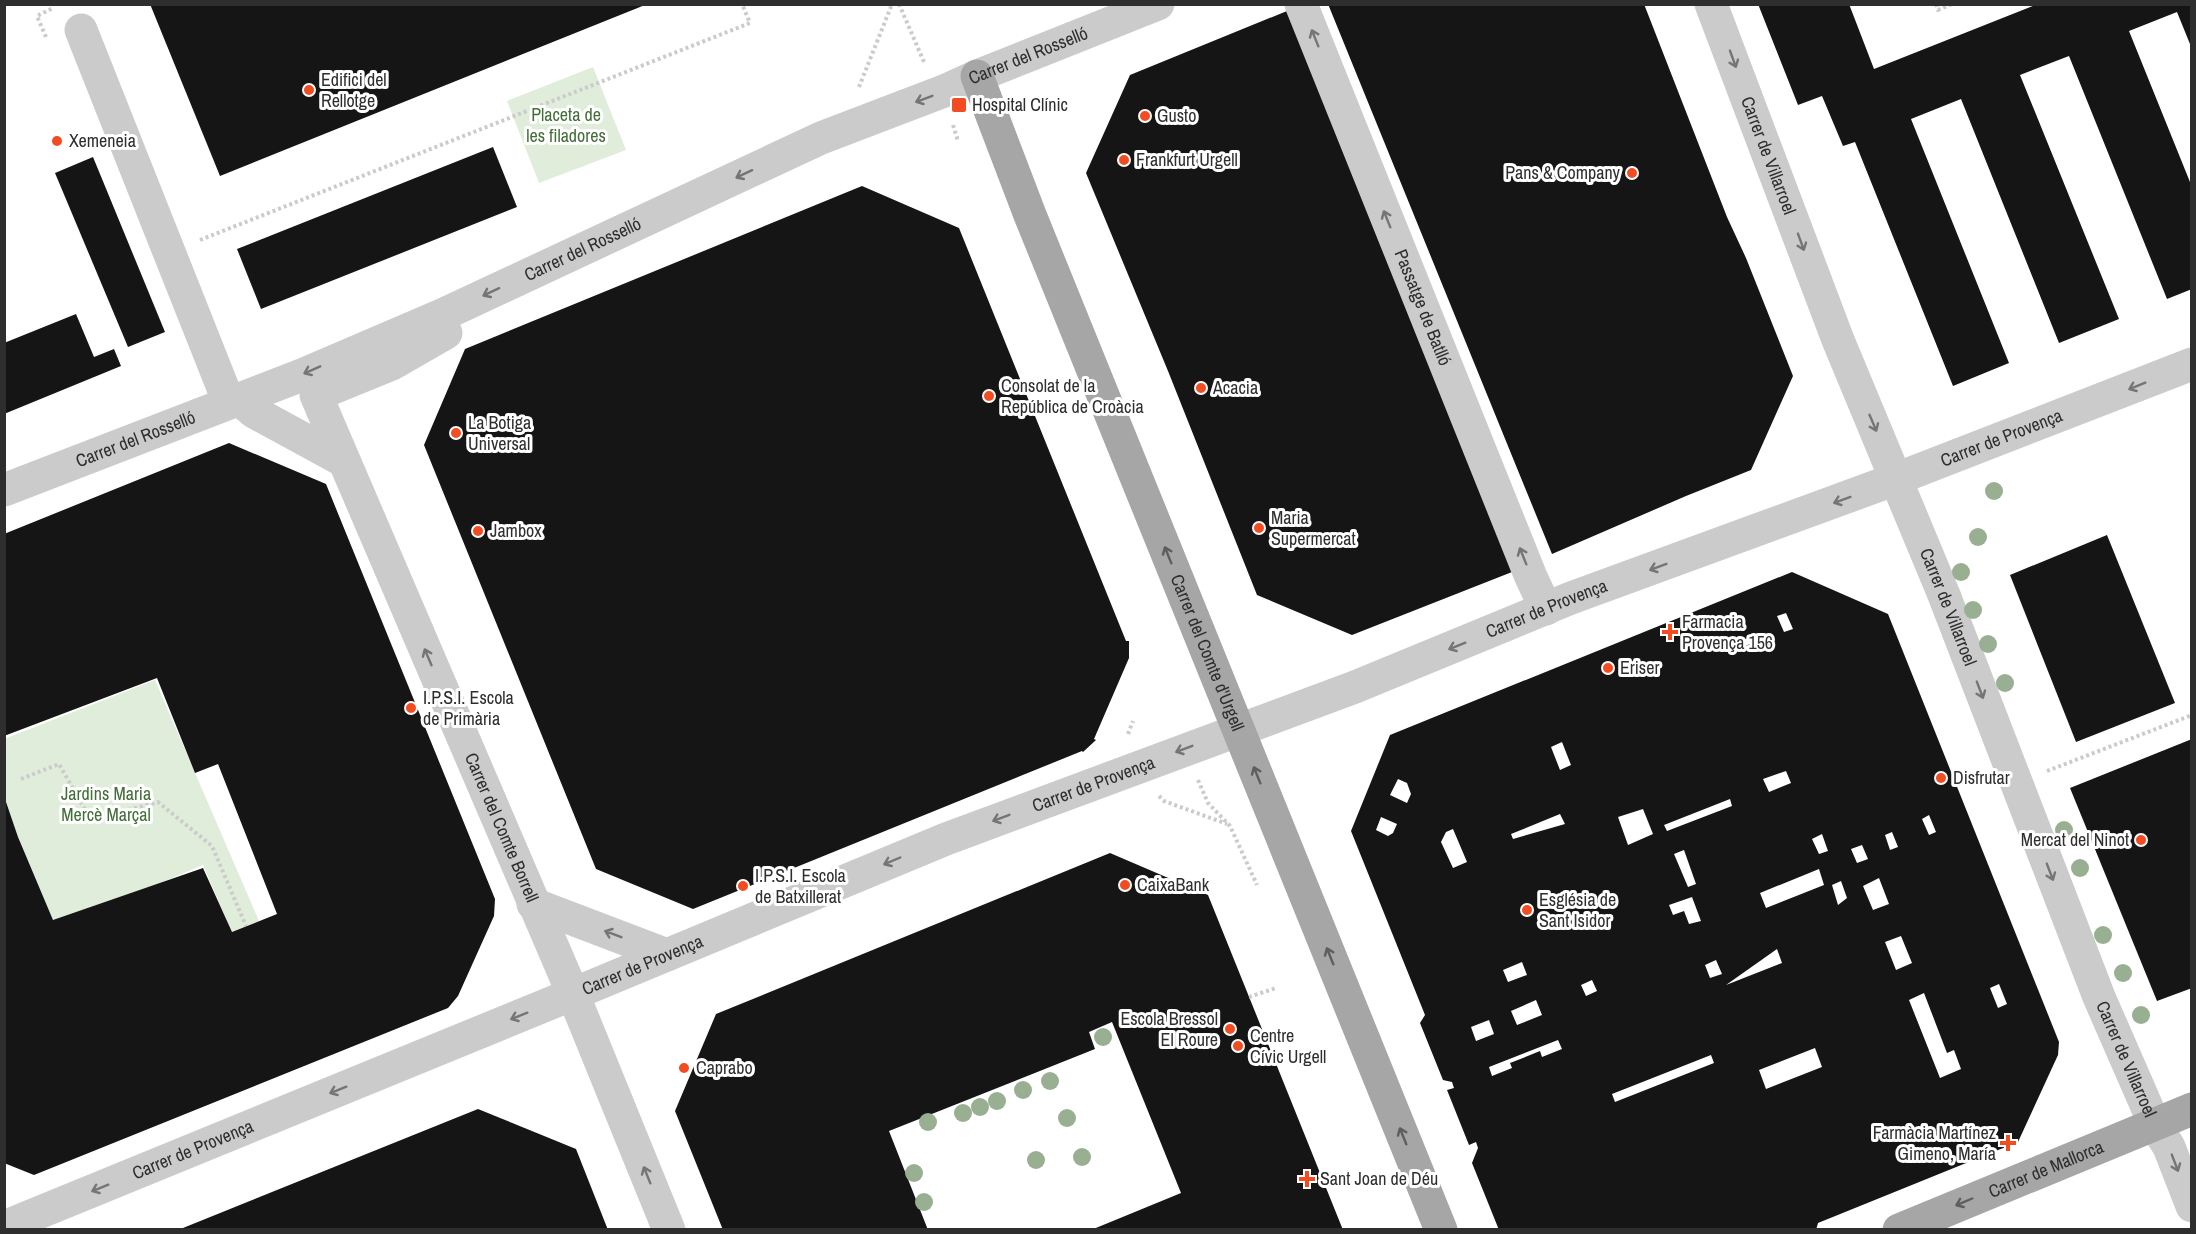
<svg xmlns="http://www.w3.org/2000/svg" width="2196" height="1234" font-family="'Archivo Narrow',sans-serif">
  <rect width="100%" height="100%" fill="#fff"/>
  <g fill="#e0eddb">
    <path d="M 593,67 L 626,150 L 539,183 L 507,101 Z"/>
    <path d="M 155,680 L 259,921 L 232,932 L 203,865 L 56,927 L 18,837 L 5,798 L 4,739 Z"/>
  </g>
  <g fill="#151515" fill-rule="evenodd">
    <path d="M 150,4 L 645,4 L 645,5 L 220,176 Z"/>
    <path d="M 1328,4 L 1644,4 L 1727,217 L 1746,258 L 1793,376 L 1751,470 L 1686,496 L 1552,554 Z"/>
    <path d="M 1758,4 L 1849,4 L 1874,69 L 2038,4 L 2192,4 L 2192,49 L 2177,12 L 2129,31 L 2192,187 L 2192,289 L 2167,299 L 2069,56 L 2020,75 L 2119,319 L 2059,343 L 1961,99 L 1911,119 L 2009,363 L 1953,386 L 1855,142 L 1843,146 L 1822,96 L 1798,105 Z"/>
    <path d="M 1287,11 L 1512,572 L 1352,635 L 1257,595 L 1168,371 L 1086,173 L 1130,75 Z"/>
    <path d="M 493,147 L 517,207 L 261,309 L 237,249 Z"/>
    <path d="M 93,157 L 165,332 L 128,347 L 55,173 Z"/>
    <path d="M 862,186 L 959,228 L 1126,641 L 1129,641 L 1129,658 L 1094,739 L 1096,740 L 1083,752 L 1082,751 L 693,909 L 596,869 L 424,445 L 465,349 Z"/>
    <path d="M 76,314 L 94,357 L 114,349 L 121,366 L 4,414 L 4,343 Z"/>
    <path d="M 229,443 L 326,484 L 495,899 L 494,916 L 458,996 L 448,1008 L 34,1175 L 4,1163 L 4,796 L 18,837 L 53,920 L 203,868 L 232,932 L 277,914 L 218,764 L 195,773 L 157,678 L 4,736 L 4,534 Z"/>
    <path d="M 2107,535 L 2175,703 L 2076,742 L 2010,575 Z"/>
    <path d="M 1792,572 L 1888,614 L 2059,1042 L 2058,1055 L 2018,1142 L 1818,1223 L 1816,1230 L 1499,1230 L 1472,1163 L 1478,1148 L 1476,1142 L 1469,1145 L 1447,1090 L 1454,1088 L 1452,1082 L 1443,1080 L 1420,1023 L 1425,1015 L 1351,831 L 1390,735 ZM 1786,613 L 1793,629 L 1784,632 L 1777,616 ZM 1755,635 L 1757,641 L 1736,650 L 1734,644 ZM 1562,742 L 1571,765 L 1560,770 L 1551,747 ZM 1786,771 L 1791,783 L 1769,792 L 1763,779 ZM 1398,779 L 1407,783 L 1411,794 L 1407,803 L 1390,795 ZM 1730,799 L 1732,806 L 1667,831 L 1664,825 ZM 1643,809 L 1653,834 L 1628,845 L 1618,817 ZM 1560,814 L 1565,824 L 1513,839 L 1511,834 ZM 1929,815 L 1936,832 L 1929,835 L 1922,819 ZM 1381,817 L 1397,824 L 1393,833 L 1388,836 L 1376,830 ZM 1453,829 L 1467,862 L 1453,868 L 1441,842 L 1446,832 ZM 1892,832 L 1898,847 L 1890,850 L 1885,835 ZM 1822,834 L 1828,851 L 1819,854 L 1812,839 ZM 1862,845 L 1868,859 L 1857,863 L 1851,849 ZM 1684,850 L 1696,884 L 1688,887 L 1674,854 ZM 1819,869 L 1824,885 L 1766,908 L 1760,893 ZM 1879,878 L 1889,904 L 1873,910 L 1863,886 ZM 1841,881 L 1847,898 L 1838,905 L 1832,885 ZM 1692,897 L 1701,921 L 1689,924 L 1684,911 L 1673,915 L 1669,905 ZM 1901,936 L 1912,963 L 1896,970 L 1885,942 ZM 1777,949 L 1782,963 L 1726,985 ZM 1716,960 L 1722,974 L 1710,978 L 1705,965 ZM 1522,962 L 1527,975 L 1508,982 L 1503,970 ZM 1592,980 L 1597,991 L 1586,996 L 1581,985 ZM 1999,984 L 2007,1004 L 1998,1008 L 1990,988 ZM 1924,993 L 1947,1053 L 1954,1050 L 1961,1069 L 1940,1078 L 1909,1000 ZM 1536,1000 L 1542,1015 L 1517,1025 L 1511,1011 ZM 1489,1020 L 1494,1034 L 1476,1041 L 1471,1027 ZM 1558,1040 L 1562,1049 L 1542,1057 L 1540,1051 L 1523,1058 L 1510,1063 L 1512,1068 L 1492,1076 L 1489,1067 ZM 1815,1048 L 1822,1067 L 1766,1089 L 1759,1070 ZM 1711,1055 L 1714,1063 L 1615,1102 L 1612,1094 Z"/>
    <path d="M 2192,739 L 2192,988 L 2157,1001 L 2070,788 Z"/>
    <path d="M 1110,853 L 1208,895 L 1343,1230 L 1091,1230 L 1181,1193 L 1112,1022 L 1089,1032 L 1095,1049 L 889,1131 L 928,1230 L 723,1230 L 675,1111 L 716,1014 Z"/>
    <path d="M 478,1109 L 576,1149 L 608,1230 L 178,1230 Z"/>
  </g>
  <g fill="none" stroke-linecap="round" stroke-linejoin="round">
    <g stroke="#cbcbcb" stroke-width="4" stroke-dasharray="3 3" stroke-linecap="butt">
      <path d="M 899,4 L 924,62"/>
      <path d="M 1936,4 L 1938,10 L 1952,4"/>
      <path d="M 46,37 L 37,16 L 53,8"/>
      <path d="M 859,87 L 892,4"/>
      <path d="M 953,125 L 958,141"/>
      <path d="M 200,240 L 750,23 L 742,4"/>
      <path d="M 1128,734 L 1133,721"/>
      <path d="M 2047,771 L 2192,715"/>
      <path d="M 21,779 L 59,764 L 91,820 L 158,802 L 212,846 L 246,926"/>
      <path d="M 1198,780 L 1208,803 L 1230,826 L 1257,885"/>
      <path d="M 1159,796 L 1164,801 L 1227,824"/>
      <path d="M 1249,997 L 1276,988"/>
    </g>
    <g stroke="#cbcbcb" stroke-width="33">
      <path id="s1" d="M 1301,4 L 1531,577 L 1546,609"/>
      <path id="s2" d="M 1711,4 L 1838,340 L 1944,595 L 2099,997 L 2154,1123 L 2169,1147 L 2192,1206"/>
      <path d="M 81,30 L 229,403"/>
      <path id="s3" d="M 446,333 L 392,364 L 316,395 L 573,994 L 669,1230"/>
      <path d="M 239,399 L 254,412 L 344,461"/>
      <path id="s4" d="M 4,490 L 302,375 L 442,315 L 821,138 L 944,91 L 977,76 L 1158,4"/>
      <path d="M 533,904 L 667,955"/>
      <path id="s5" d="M 4,1227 L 573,994 L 946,839 L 1355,687 L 1571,598 L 1896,479 L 2192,364"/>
    </g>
    <g stroke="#a6a6a6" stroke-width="33">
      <path id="s6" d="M 977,76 L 1030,215 L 1441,1230"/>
      <path id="s7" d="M 1899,1230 L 2192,1109"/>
    </g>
  </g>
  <g fill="#98af92">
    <circle cx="1994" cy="491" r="9"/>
    <circle cx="1978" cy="537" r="9"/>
    <circle cx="1961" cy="572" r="9"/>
    <circle cx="1973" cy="610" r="9"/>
    <circle cx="1988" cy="644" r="9"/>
    <circle cx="2005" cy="683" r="9"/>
    <circle cx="2064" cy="830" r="9"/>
    <circle cx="2080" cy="868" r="9"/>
    <circle cx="2103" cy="935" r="9"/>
    <circle cx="2123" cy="973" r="9"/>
    <circle cx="2141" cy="1015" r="9"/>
    <circle cx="1103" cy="1037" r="9"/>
    <circle cx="1050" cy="1081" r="9"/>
    <circle cx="1023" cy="1090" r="9"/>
    <circle cx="997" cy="1101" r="9"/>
    <circle cx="980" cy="1107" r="9"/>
    <circle cx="963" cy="1113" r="9"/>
    <circle cx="1067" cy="1118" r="9"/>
    <circle cx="928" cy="1122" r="9"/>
    <circle cx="1082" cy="1157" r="9"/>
    <circle cx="1036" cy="1160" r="9"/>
    <circle cx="914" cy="1173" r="9"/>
    <circle cx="924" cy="1202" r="9"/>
  </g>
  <defs><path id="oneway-shaft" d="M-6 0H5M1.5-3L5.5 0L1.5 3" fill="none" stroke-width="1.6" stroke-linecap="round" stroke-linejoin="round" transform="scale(1.5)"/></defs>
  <g stroke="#757575">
    <use href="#oneway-shaft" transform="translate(1315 38) rotate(-112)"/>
    <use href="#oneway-shaft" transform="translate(1733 59) rotate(70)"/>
    <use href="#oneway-shaft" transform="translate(924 99) rotate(159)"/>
    <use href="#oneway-shaft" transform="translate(744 174) rotate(155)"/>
    <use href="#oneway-shaft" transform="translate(1387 219) rotate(-112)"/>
    <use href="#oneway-shaft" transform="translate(1801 242) rotate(70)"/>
    <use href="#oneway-shaft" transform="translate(491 292) rotate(155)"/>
    <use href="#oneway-shaft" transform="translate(312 370) rotate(156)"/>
    <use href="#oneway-shaft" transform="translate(2137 386) rotate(158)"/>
    <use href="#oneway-shaft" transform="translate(1873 423) rotate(67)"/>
    <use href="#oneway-shaft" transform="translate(1842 500) rotate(160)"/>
    <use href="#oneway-shaft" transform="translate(1523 556) rotate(-112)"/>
    <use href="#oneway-shaft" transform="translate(1658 567) rotate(160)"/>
    <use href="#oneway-shaft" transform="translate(1457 646) rotate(158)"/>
    <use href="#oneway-shaft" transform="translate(428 657) rotate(-113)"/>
    <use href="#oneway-shaft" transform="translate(1980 690) rotate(69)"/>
    <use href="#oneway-shaft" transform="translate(1184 749) rotate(159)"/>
    <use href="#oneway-shaft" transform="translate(1001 818) rotate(159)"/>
    <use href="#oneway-shaft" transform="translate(892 861) rotate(157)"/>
    <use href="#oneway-shaft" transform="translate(2050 872) rotate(69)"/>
    <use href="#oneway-shaft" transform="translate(613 934) rotate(-159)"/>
    <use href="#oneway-shaft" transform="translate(519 1016) rotate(158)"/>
    <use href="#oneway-shaft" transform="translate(338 1090) rotate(158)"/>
    <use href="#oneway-shaft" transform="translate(2175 1163) rotate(69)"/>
    <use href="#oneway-shaft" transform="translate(647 1175) rotate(-112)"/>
    <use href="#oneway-shaft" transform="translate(100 1188) rotate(158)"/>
  </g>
  <g stroke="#5e5e5e">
    <use href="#oneway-shaft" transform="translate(1168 555) rotate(-112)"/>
    <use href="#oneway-shaft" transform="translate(1257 775) rotate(-112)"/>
    <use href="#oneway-shaft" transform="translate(1330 956) rotate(-112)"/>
    <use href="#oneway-shaft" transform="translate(1403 1136) rotate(-112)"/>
    <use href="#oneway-shaft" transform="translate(1964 1202) rotate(157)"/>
  </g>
  <g fill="#f24c23" stroke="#fff" stroke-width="2">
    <circle cx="309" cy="90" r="6"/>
    <rect x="951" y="97" width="16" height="16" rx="3"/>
    <circle cx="1145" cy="116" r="6"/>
    <circle cx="57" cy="141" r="6"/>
    <circle cx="1124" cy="160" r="6"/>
    <circle cx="1632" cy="173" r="6"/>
    <circle cx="1201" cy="388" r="6"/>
    <circle cx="989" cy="396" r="6"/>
    <circle cx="456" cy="433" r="6"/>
    <circle cx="1259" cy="528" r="6"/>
    <circle cx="478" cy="531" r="6"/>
    <path d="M1667 623h6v6h6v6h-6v6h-6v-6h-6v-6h6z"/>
    <circle cx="1608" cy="668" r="6"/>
    <circle cx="411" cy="708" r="6"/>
    <circle cx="1941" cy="778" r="6"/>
    <circle cx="2141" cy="840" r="6"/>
    <circle cx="1125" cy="885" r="6"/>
    <circle cx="743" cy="886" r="6"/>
    <circle cx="1527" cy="910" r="6"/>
    <circle cx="1230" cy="1029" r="6"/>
    <circle cx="1238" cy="1046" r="6"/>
    <circle cx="684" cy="1068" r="6"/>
    <path d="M2005 1134h6v6h6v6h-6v6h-6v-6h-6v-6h6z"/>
    <path d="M1304 1170h6v6h6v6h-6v6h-6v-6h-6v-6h6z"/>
  </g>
  <g text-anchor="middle" stroke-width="6" stroke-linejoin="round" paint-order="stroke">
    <g font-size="18" fill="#2e2e2e" stroke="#fff">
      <text dy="6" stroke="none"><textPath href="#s4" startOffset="1113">Carrer del Rosselló</textPath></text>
      <text dy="6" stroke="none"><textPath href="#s2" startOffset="162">Carrer de Villarroel</textPath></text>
      <text dy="6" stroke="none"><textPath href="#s4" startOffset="627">Carrer del Rosselló</textPath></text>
      <text dy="6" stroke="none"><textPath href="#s1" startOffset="327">Passatge de Batlló</textPath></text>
      <text dy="6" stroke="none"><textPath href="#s4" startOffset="141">Carrer del Rosselló</textPath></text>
      <text dy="6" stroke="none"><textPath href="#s5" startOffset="2148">Carrer de Provença</textPath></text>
      <text dy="6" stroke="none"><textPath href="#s2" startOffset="648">Carrer de Villarroel</textPath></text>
      <text dy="6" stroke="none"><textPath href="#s5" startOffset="1662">Carrer de Provença</textPath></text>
      <text dy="6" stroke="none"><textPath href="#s6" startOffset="621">Carrer del Comte d'Urgell</textPath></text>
      <text dy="6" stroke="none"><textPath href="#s5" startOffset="1176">Carrer de Provença</textPath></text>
      <text dy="6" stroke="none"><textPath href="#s3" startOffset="615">Carrer del Comte Borrell</textPath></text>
      <text dy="6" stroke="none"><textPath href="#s5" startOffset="690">Carrer de Provença</textPath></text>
      <text dy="6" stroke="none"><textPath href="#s2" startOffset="1134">Carrer de Villarroel</textPath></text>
      <text dy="6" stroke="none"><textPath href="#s5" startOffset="204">Carrer de Provença</textPath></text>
      <text dy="6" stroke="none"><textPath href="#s7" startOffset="159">Carrer de Mallorca</textPath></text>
    </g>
    <g font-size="18" fill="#2e2e2e" stroke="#fff" text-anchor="start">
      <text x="321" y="86">Edifici del<tspan x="321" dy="21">Rellotge</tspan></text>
      <text x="972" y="111">Hospital Clínic</text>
      <text x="1157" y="122">Gusto</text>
      <text x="69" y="147">Xemeneia</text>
      <text x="1136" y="166">Frankfurt Urgell</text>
      <text x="1620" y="179" text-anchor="end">Pans &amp; Company</text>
      <text x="1001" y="392">Consolat de la<tspan x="1001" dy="21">República de Croàcia</tspan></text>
      <text x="1213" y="394">Acacia</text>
      <text x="468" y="429">La Botiga<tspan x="468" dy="21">Universal</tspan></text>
      <text x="1271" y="524">Maria<tspan x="1271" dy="21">Supermercat</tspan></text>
      <text x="490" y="537">Jambox</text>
      <text x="1682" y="628">Farmacia<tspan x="1682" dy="21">Provença 156</tspan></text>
      <text x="1620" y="674">Eriser</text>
      <text x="423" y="704">I.P.S.I. Escola<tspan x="423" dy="21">de Primària</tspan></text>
      <text x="1953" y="784">Disfrutar</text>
      <text x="2129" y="846" text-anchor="end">Mercat del Ninot</text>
      <text x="755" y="882">I.P.S.I. Escola<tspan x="755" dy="21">de Batxillerat</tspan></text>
      <text x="1137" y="891">CaixaBank</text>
      <text x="1539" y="906">Església de<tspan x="1539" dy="21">Sant Isidor</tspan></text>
      <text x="1218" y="1025" text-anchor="end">Escola Bressol<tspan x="1218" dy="21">El Roure</tspan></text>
      <text x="1250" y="1042">Centre<tspan x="1250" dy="21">Cívic Urgell</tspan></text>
      <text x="696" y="1074">Caprabo</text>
      <text x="1996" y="1139" text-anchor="end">Farmàcia Martínez<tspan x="1996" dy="21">Gimeno, María</tspan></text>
      <text x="1320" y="1185">Sant Joan de Déu</text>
    </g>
    <g font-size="18" fill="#436d38" stroke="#fff">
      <text x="566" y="121">Placeta de<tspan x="566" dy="21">les filadores</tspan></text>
      <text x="106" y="800">Jardins Maria<tspan x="106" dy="21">Mercè Marçal</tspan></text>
    </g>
  </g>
  <rect width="2196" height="1234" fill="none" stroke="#2e2e2e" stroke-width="12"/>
</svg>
